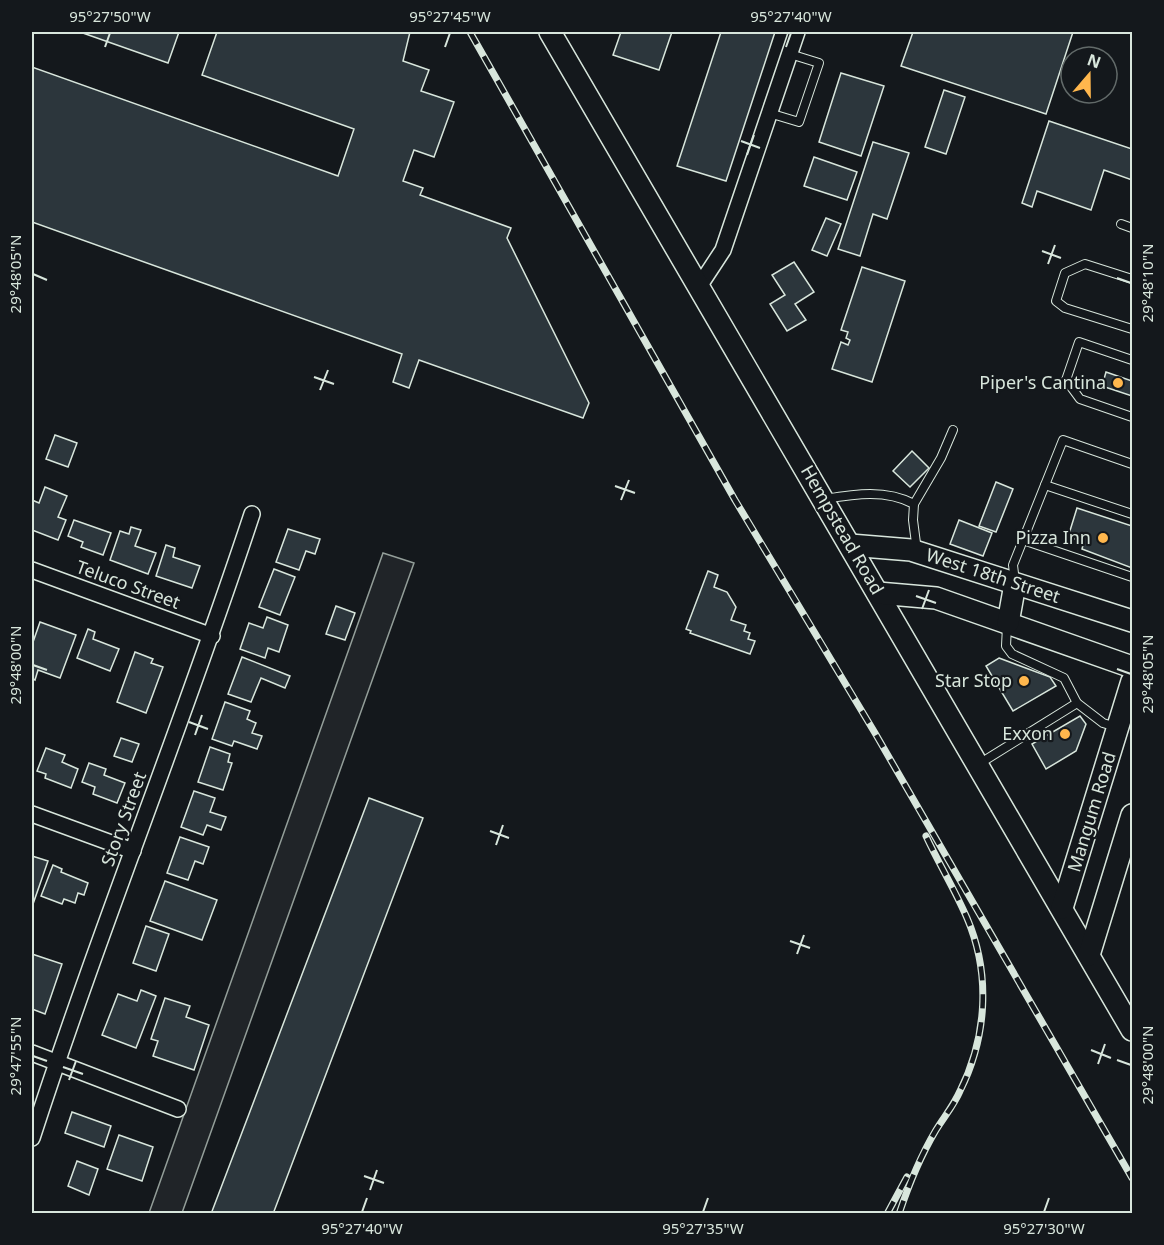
<svg xmlns="http://www.w3.org/2000/svg" width="1164" height="1245" font-family="'Noto Sans',sans-serif">
  <rect width="100%" height="100%" fill="#14181c"/>
  <path fill="#202428" stroke="#939e99" stroke-width="1.5" d="M 383,553 L 414,563 L 182,1213 L 149,1213 Z"/>
  <g fill="#2c363c" stroke="#d8e6dc" stroke-width="1.5">
    <path d="M 80,32 L 179,32 L 168,63 Z"/>
    <path d="M 217,32 L 410,32 L 403,61 L 429,70 L 421,91 L 454,102 L 434,157 L 414,150 L 403,181 L 423,188 L 420,195 L 511,228 L 507,238 L 589,403 L 583,418 L 419,360 L 409,388 L 393,382 L 402,354 L 32,222 L 32,67 L 338,176 L 354,129 L 202,75 Z"/>
    <path d="M 621,32 L 672,32 L 659,70 L 613,55 Z"/>
    <path d="M 721,32 L 775,32 L 726,181 L 677,166 Z"/>
    <path d="M 913,32 L 1073,32 L 1046,114 L 901,66 Z"/>
    <path d="M 841,73 L 884,86 L 861,156 L 819,142 Z"/>
    <path d="M 944,90 L 965,97 L 946,154 L 925,147 Z"/>
    <path d="M 1049,121 L 1132,149 L 1132,180 L 1104,170 L 1091,210 L 1037,191 L 1032,207 L 1022,203 Z"/>
    <path d="M 873,142 L 909,153 L 887,219 L 873,214 L 860,256 L 838,249 Z"/>
    <path d="M 814,157 L 857,172 L 847,200 L 804,186 Z"/>
    <path d="M 826,218 L 841,224 L 827,256 L 812,250 Z"/>
    <path d="M 794,262 L 814,292 L 795,304 L 806,320 L 787,331 L 770,304 L 785,295 L 772,275 Z"/>
    <path d="M 862,267 L 905,281 L 872,382 L 832,369 L 841,342 L 848,345 L 850,340 L 846,338 L 848,332 L 841,330 Z"/>
    <path d="M 1106,372 L 1132,381 L 1132,396 L 1102,386 Z"/>
    <path d="M 55,435 L 77,443 L 68,467 L 46,459 Z"/>
    <path d="M 912,451 L 929,468 L 910,487 L 893,471 Z"/>
    <path d="M 996,482 L 1013,489 L 996,532 L 979,526 Z"/>
    <path d="M 45,487 L 67,496 L 58,517 L 66,520 L 58,540 L 32,530 L 32,500 L 39,503 Z"/>
    <path d="M 1077,508 L 1132,526 L 1132,568 L 1082,549 L 1083,545 L 1077,543 L 1078,540 L 1068,537 Z"/>
    <path d="M 74,520 L 111,533 L 103,555 L 81,547 L 83,542 L 68,536 Z"/>
    <path d="M 959,520 L 992,533 L 983,556 L 950,544 Z"/>
    <path d="M 131,527 L 141,530 L 135,546 L 156,553 L 148,574 L 110,560 L 120,531 L 129,534 Z"/>
    <path d="M 288,529 L 320,539 L 315,554 L 306,551 L 299,570 L 276,562 Z"/>
    <path d="M 166,545 L 175,548 L 173,557 L 200,566 L 192,588 L 156,576 Z"/>
    <path d="M 274,569 L 295,577 L 280,615 L 259,607 Z"/>
    <path d="M 708,571 L 718,575 L 714,587 L 727,592 L 736,607 L 731,620 L 746,625 L 744,631 L 750,633 L 748,639 L 755,641 L 750,654 L 690,633 L 691,631 L 686,629 Z"/>
    <path d="M 336,606 L 355,613 L 345,640 L 326,634 Z"/>
    <path d="M 267,617 L 288,625 L 279,652 L 268,648 L 265,658 L 240,649 L 249,623 L 263,628 Z"/>
    <path d="M 40,622 L 76,635 L 60,678 L 38,670 L 35,680 L 32,678 L 32,645 Z"/>
    <path d="M 88,629 L 95,632 L 93,639 L 119,649 L 110,671 L 77,658 Z"/>
    <path d="M 135,652 L 153,659 L 151,663 L 163,667 L 146,713 L 117,702 Z"/>
    <path d="M 242,657 L 290,676 L 285,688 L 261,678 L 251,702 L 228,694 Z"/>
    <path d="M 999,658 L 1050,677 L 1056,686 L 1013,711 L 986,666 Z"/>
    <path d="M 225,702 L 250,711 L 247,719 L 256,723 L 252,733 L 262,736 L 257,749 L 234,741 L 232,746 L 212,739 Z"/>
    <path d="M 1080,716 L 1086,724 L 1076,751 L 1046,769 L 1032,744 Z"/>
    <path d="M 121,738 L 139,744 L 132,762 L 114,756 Z"/>
    <path d="M 210,747 L 230,754 L 228,762 L 232,763 L 223,790 L 198,782 Z"/>
    <path d="M 46,748 L 65,755 L 62,762 L 78,769 L 71,788 L 45,778 L 46,774 L 37,771 Z"/>
    <path d="M 89,763 L 106,769 L 104,775 L 125,783 L 117,803 L 93,794 L 95,787 L 82,782 Z"/>
    <path d="M 194,791 L 215,798 L 210,812 L 226,817 L 221,830 L 207,825 L 203,835 L 181,827 Z"/>
    <path d="M 369,798 L 423,818 L 273,1214 L 211,1214 Z"/>
    <path d="M 180,837 L 209,847 L 203,864 L 195,861 L 188,880 L 167,873 Z"/>
    <path d="M 32,856 L 48,861 L 33,904 L 32,903 Z"/>
    <path d="M 53,865 L 62,869 L 61,872 L 88,883 L 84,895 L 78,893 L 75,903 L 64,899 L 62,904 L 41,896 Z"/>
    <path d="M 165,881 L 217,900 L 202,940 L 150,921 Z"/>
    <path d="M 146,926 L 169,934 L 156,971 L 133,963 Z"/>
    <path d="M 32,954 L 62,964 L 45,1014 L 32,1009 Z"/>
    <path d="M 141,990 L 156,996 L 136,1048 L 102,1035 L 118,994 L 137,1001 Z"/>
    <path d="M 165,998 L 190,1006 L 186,1017 L 209,1025 L 194,1070 L 153,1056 L 158,1041 L 151,1039 Z"/>
    <path d="M 72,1112 L 111,1126 L 104,1147 L 65,1133 Z"/>
    <path d="M 119,1135 L 153,1147 L 142,1181 L 107,1169 Z"/>
    <path d="M 77,1161 L 98,1169 L 89,1195 L 68,1186 Z"/>
  </g>
  <g fill="none" stroke-linecap="round" stroke-linejoin="round">
    <defs>
      <g id="service">
        <path d="M 769,113 L 799,122 L 819,63 L 790,54"/>
        <path d="M 1121,224 L 1132,228"/>
        <path d="M 1132,279 L 1085,264 L 1065,273 L 1056,301 L 1065,308 L 1132,329"/>
        <path d="M 1132,360 L 1079,342 L 1066,380 L 1080,399 L 1132,417"/>
        <path d="M 1045,485 L 1132,514"/>
        <path d="M 825,499 C 855,494 886,489 914,504 L 913,520 L 917,551"/>
        <path d="M 914,504 L 941,458 L 953,430"/>
        <path d="M 1023,540 L 1132,577"/>
        <path d="M 1015,582 L 1013,565 L 1063,440 L 1132,464"/>
        <path d="M 1007,626 L 1006,646 L 1012,654 L 1064,678 L 1077,703"/>
        <path d="M 979,764 L 1077,703 L 1103,723 L 1116,727"/>
      </g>
      <g id="minor">
        <path d="M 700,285 L 723,250 L 797,32"/>
        <path d="M 32,570 L 212,636"/>
        <path d="M 32,814 L 133,851"/>
        <path d="M 32,1053 L 178,1109"/>
        <path d="M 32,1138 C 100,928 183,724 252,514"/>
      </g>
      <g id="secondary">
        <path d="M 550,32 L 1132,1030"/>
        <path d="M 850,545 L 911,550 L 1132,621"/>
        <path d="M 878,593 L 936,598 L 1132,667"/>
        <path d="M 1008,623 L 1015,584"/>
        <path d="M 1062,908 L 1132,681"/>
        <path d="M 1089,955 L 1132,815"/>
      </g>
    </defs>
    <use href="#service" stroke="#d8e6dc" stroke-width="10"/>
    <use href="#minor" stroke="#d8e6dc" stroke-width="18"/>
    <use href="#secondary" stroke="#d8e6dc" stroke-width="24"/>
    <use href="#service" stroke="#14181c" stroke-width="8"/>
    <use href="#minor" stroke="#14181c" stroke-width="15"/>
    <use href="#secondary" stroke="#14181c" stroke-width="21"/>
    <defs>
      <g id="rail">
        <path d="M 470,32 L 735,500 L 875,733 L 1132,1178"/>
        <path d="M 887,1214 L 907,1177"/>
        <path d="M 899,1214 C 909,1184 920,1157 936,1130 C 944,1117 954,1105 960,1091 C 987,1037 991,974 967,918 C 955,890 939,864 926,836"/>
      </g>
    </defs>
    <use href="#rail" stroke="#d8e6dc" stroke-width="7"/>
    <use href="#rail" stroke="#14181c" stroke-width="4.5" stroke-dasharray="14" stroke-linecap="butt"/>
  </g>
  <path fill="none" stroke="#d8e6dc" stroke-width="2" d="M 105,47 L 110,33M 445,47 L 450,33M 786,47 L 791,33M 741,141 L 760,148M 747,155 L 754,135M 1042,251 L 1061,258M 1048,264 L 1055,245M 33,274 L 47,280M 1117,278 L 1131,283M 314,377 L 334,384M 320,390 L 328,370M 615,486 L 635,493M 621,500 L 629,480M 916,596 L 936,603M 922,609 L 929,590M 33,665 L 47,670M 1117,669 L 1131,674M 189,722 L 208,729M 195,735 L 202,715M 490,831 L 509,838M 496,845 L 503,825M 790,941 L 810,948M 797,954 L 804,935M 1091,1050 L 1111,1058M 33,1056 L 47,1061M 1117,1060 L 1131,1065M 1098,1064 L 1105,1044M 63,1067 L 83,1074M 69,1080 L 76,1061M 364,1176 L 384,1183M 370,1190 L 377,1170M 362,1212 L 367,1198M 703,1212 L 708,1198M 1044,1212 L 1049,1198"/>
  <g fill="#ffb74d" stroke="#14181c" stroke-width="2">
    <circle cx="1118" cy="383" r="6"/>
    <circle cx="1103" cy="538" r="6"/>
    <circle cx="1024" cy="681" r="6"/>
    <circle cx="1065" cy="734" r="6"/>
  </g>
  <g text-anchor="middle" stroke-width="4.5" stroke-linejoin="round" paint-order="stroke">
    <g font-size="18" fill="#d8e6dc" stroke="#14181c" text-anchor="end">
      <text x="1106" y="389">Piper's Cantina</text>
      <text x="1091" y="544">Pizza Inn</text>
      <text x="1012" y="687">Star Stop</text>
      <text x="1053" y="740">Exxon</text>
    </g>
    <g font-size="18" fill="#d8e6dc" stroke="#14181c">
      <text transform="translate(842 530) rotate(60)" y="6">Hempstead Road</text>
      <text transform="translate(993 576) rotate(18)" y="6">West 18th Street</text>
      <text transform="translate(128 585) rotate(20)" y="6">Teluco Street</text>
      <text transform="translate(1092 812) rotate(-73)" y="6">Mangum Road</text>
      <text transform="translate(124 819) rotate(-70)" y="6">Story Street</text>
    </g>
  </g>
  <rect width="1164" height="1245" fill="none" stroke="#14181c" stroke-width="66"/>
  <g transform="translate(1089 75) rotate(20)"><circle r="28" fill="#14181c" stroke="#626a69" stroke-width="1.5"/>
  <path d="M0-4.5L10 22L0 15L-10 22Z" fill="#ffb74d"/>
  <text y="-9" font-size="16" font-weight="bold" text-anchor="middle" fill="#d8e6dc">N</text>
  </g>
  <rect x="33" y="33" width="1098" height="1179" fill="none" stroke="#d8e6dc" stroke-width="2"/>
  <g font-size="15" text-anchor="middle" fill="#d8e6dc">
    <text x="110" y="22">95°27'50"W</text>
    <text x="450" y="22">95°27'45"W</text>
    <text x="791" y="22">95°27'40"W</text>
    <text transform="translate(16 274) rotate(-90)" y="5">29°48'05"N</text>
    <text transform="translate(1148 283) rotate(-90)" y="5">29°48'10"N</text>
    <text transform="translate(16 665) rotate(-90)" y="5">29°48'00"N</text>
    <text transform="translate(1148 674) rotate(-90)" y="5">29°48'05"N</text>
    <text transform="translate(16 1056) rotate(-90)" y="5">29°47'55"N</text>
    <text transform="translate(1148 1065) rotate(-90)" y="5">29°48'00"N</text>
    <text x="362" y="1234">95°27'40"W</text>
    <text x="703" y="1234">95°27'35"W</text>
    <text x="1044" y="1234">95°27'30"W</text>
  </g>
</svg>
